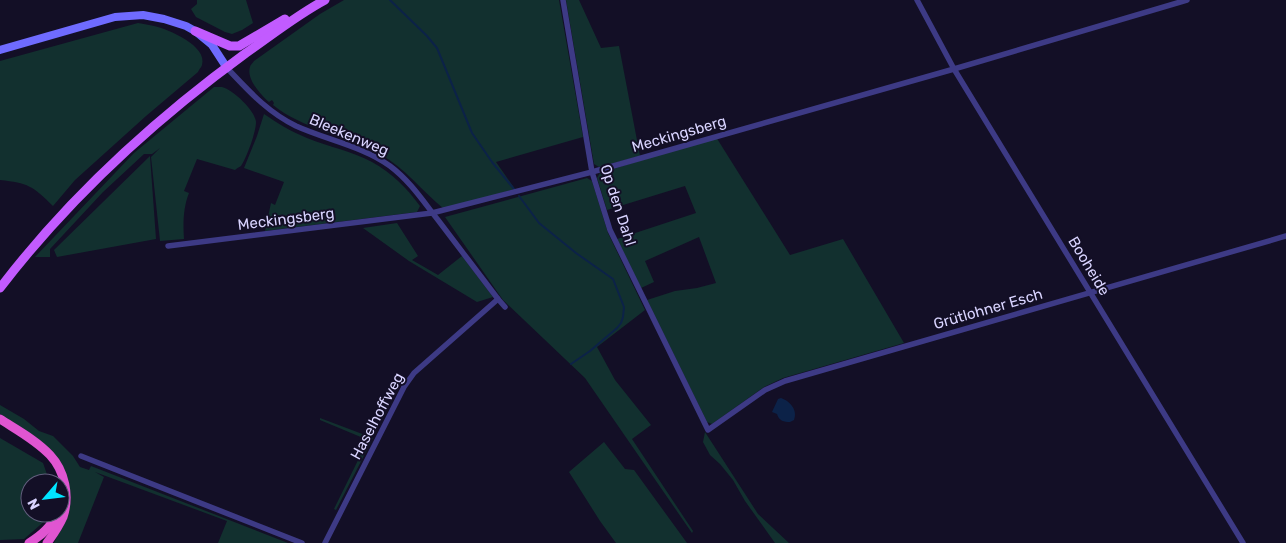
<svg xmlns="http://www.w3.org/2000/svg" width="1286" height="543" font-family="Rubik,sans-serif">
  <rect width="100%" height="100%" fill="#130f26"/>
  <g fill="#12302f">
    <path d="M 197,0 L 246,0 L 253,23 L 242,30 L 232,34 L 225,32 L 196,17 L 191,9 L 197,4 Z"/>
    <path d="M 344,0 L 559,0 L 583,137 L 496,162 L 515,189 L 444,209 C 422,191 405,168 380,154 C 346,135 302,129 273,105 L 274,103 L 272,100 L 269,102 C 261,95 246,79 250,67 C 250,65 253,63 254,61 L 320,14 Z"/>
    <path d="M 566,0 L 579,0 L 601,48 L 619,46 L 640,156 L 599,167 L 594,164 Z"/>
    <path d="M 138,23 C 144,24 149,25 154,26 C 168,29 208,46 202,65 C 202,66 198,71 198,72 L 146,116 L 75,180 L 53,206 C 33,186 28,183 0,180 L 0,61 Z"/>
    <path d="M 214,87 C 215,87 220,87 222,87 C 233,90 255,110 256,122 C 256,132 247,157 241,166 C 239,167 236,169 235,170 L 197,159 L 184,191 L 189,193 C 183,208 183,224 184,239 L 160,241 L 151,157 L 160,148 L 152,154 L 144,154 L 103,192 L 50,249 L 50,257 L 35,257 L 134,153 Z"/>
    <path d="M 264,114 C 277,123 292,132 307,138 C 329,147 352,151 372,162 C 393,174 406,187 420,206 L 417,212 L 265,231 L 271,203 L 275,205 L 284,182 L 244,168 L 257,136 Z"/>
    <path d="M 716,137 L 790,255 L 843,239 L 904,343 L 783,378 L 764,387 L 712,424 L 707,422 L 647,300 L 675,291 L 697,288 L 716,283 L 699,237 L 645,261 L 654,282 L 641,288 L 617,239 L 696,213 L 685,186 L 607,210 L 597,178 L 600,173 Z"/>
    <path d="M 150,156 L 156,239 L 57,257 L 54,250 Z"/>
    <path d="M 587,178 L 592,181 L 608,233 L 645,310 L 597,347 L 615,380 L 651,425 L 632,439 L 693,531 L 692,533 L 585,378 L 503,300 L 445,217 Z"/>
    <path d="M 397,223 L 418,256 L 412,260 L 438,275 L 462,256 L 493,297 L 477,302 L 409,261 L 363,228 Z"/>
    <path d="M 0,405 L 24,419 L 39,431 L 53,436 L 73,456 L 80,467 L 89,470 L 91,466 L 288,543 L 218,543 L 227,521 L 95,472 L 104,477 L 78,543 L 54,543 L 63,524 L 70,492 L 37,439 L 0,414 Z"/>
    <path d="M 320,418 L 373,438 L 336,510 L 334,509 L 368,440 L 320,420 Z"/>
    <path d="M 705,432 L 758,514 L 789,543 L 775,543 L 745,501 L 733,480 L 720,464 L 710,455 L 703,442 Z"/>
    <path d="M 0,438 L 43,463 L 50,483 L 30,483 L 30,513 L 49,513 L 47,519 L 24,539 L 0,540 Z"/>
    <path d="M 604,442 L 625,469 L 634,470 L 687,543 L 616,543 L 600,521 L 569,472 Z"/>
  </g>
  <path fill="#0c2248" d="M 781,398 C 790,401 798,410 794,420 L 790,422 C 784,422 779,421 777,414 L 772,412 L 778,399 Z"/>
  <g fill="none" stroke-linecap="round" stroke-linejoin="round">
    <g stroke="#0c2248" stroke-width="2">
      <path d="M 390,0 L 427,36 L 437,48 L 472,133 L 492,162 L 514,189"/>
      <path d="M 519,196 L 539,223 L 576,253 L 613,279 L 624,307 L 623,317 L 621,323 L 617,328 L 590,351 L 571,364"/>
    </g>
    <g stroke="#3d3a85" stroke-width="5.5">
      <path d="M 563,0 L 592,172 L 610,230 L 708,430 L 765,390 L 785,381 L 1286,236"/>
      <path d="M 917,0 L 954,69 L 1243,543"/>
      <path d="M 227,68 C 248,90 267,112 296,126 C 327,140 362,146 390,166 C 410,181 423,201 438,220 C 458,246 478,273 498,299 L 505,307"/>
      <path d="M 168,246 L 432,213 L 592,172 L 954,69 L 1187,0"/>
      <path d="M 81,456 L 302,543"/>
      <path d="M 325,543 L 404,387 L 414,373 L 498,299"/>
    </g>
    <path stroke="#6f6bff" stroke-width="8" d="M 0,50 L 115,17 L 143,15 L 164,19 L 186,26 L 195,31 L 212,45 L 227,68"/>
    <g stroke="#c25bff" stroke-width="9">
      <path d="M 195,31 L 230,46 L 239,46 L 285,19"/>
      <path d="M 0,288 C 69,198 154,120 246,53 C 272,35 297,15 325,0"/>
    </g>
    <g stroke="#e055d1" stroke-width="9">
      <path d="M 0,419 C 17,430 36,440 50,455 C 65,471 70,496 63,517 C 59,526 53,535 47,543"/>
      <path d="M 29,543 C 42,535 51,527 57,513"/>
    </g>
  </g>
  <g text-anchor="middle" stroke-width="4" stroke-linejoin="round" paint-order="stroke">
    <g font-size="15" fill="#d9d4ff" stroke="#130f26">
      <text transform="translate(679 134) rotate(-16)" y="5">Meckingsberg</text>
      <text transform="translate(349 135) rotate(23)" y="5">Bleekenweg</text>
      <text transform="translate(618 205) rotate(72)" y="5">Op den Dahl</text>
      <text transform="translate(286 219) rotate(-7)" y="5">Meckingsberg</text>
      <text transform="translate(1089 266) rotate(59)" y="5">Booheide</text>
      <text transform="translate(988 309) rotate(-16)" y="5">Grütlohner Esch</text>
      <text transform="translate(377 416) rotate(-62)" y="5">Haselhoffweg</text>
    </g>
  </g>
  <g transform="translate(45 498) rotate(242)"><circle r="24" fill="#130f26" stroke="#625e7d"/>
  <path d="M0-4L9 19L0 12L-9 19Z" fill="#00e5ff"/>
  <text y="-8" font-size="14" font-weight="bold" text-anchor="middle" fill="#d9d4ff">N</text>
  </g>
</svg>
